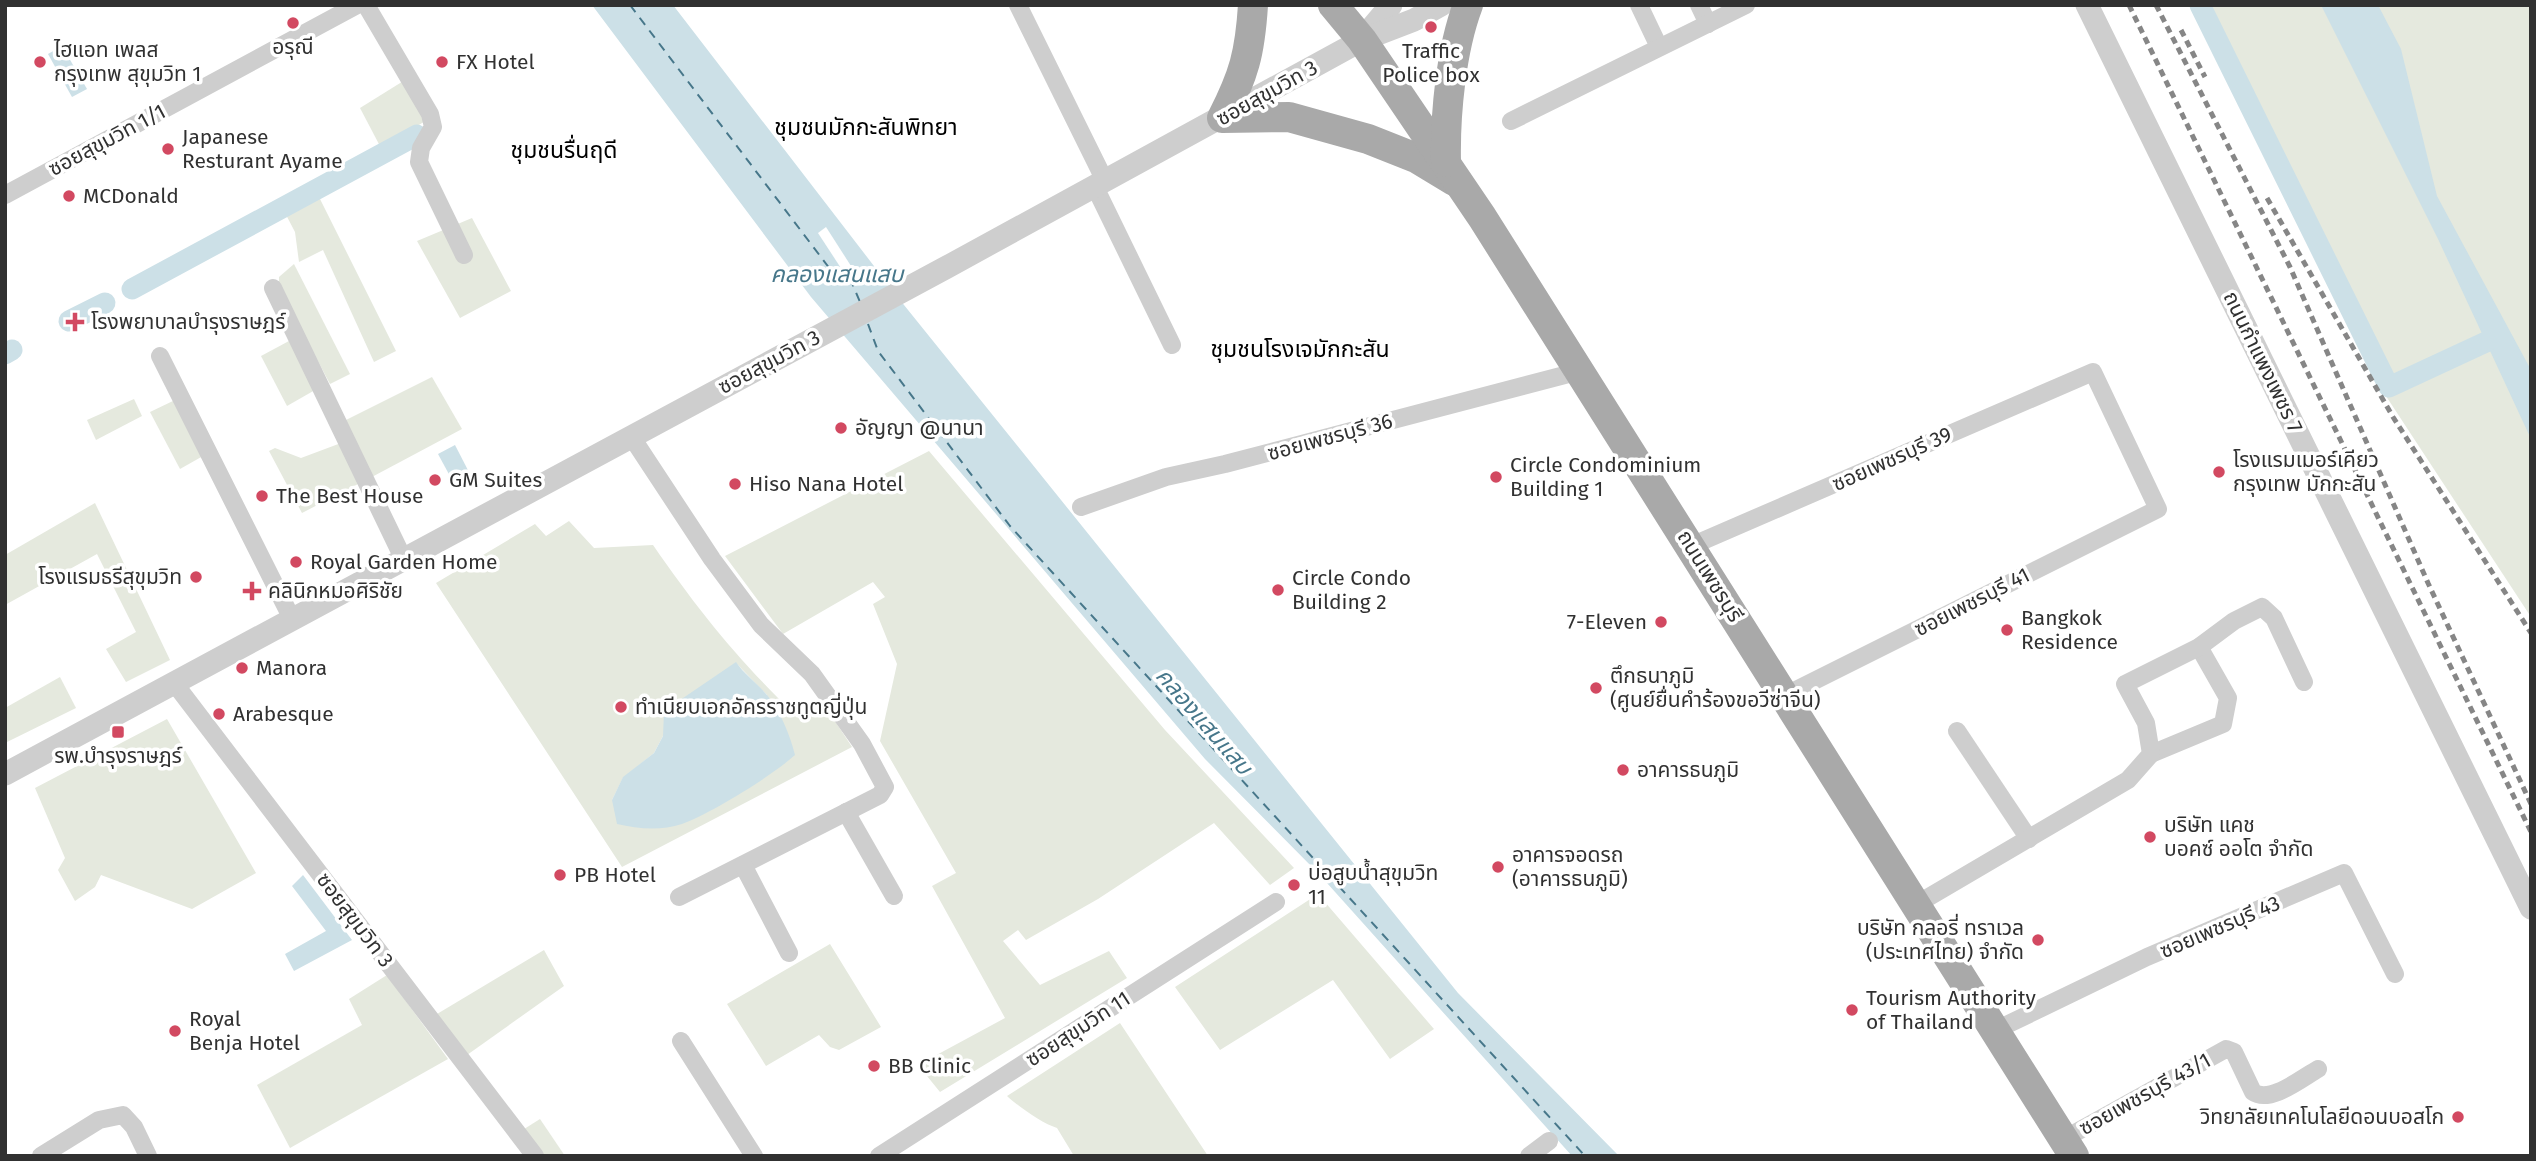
<svg xmlns="http://www.w3.org/2000/svg" width="2536" height="1161" font-family="'Fira Sans','Noto Sans Thai',sans-serif">
  <rect width="100%" height="100%" fill="#fff"/>
  <g fill="#e5e9de" fill-rule="evenodd">
    <path d="M 2191,5 L 2531,5 L 2531,617 L 2380,387 Z"/>
    <path d="M 405,80 L 427,120 L 381,148 L 360,108 Z"/>
    <path d="M 317,193 L 396,351 L 374,362 L 323,250 L 299,262 L 295,232 L 284,211 Z"/>
    <path d="M 472,218 L 511,291 L 460,318 L 417,241 Z"/>
    <path d="M 294,264 L 350,374 L 330,384 L 279,287 L 279,277 Z"/>
    <path d="M 289,341 L 315,390 L 287,406 L 261,356 Z"/>
    <path d="M 432,377 L 462,429 L 370,478 L 344,421 Z"/>
    <path d="M 134,399 L 142,416 L 96,440 L 87,420 Z"/>
    <path d="M 175,400 L 203,456 L 180,469 L 150,412 Z"/>
    <path d="M 341,443 L 360,483 L 302,513 L 269,451 L 275,448 L 301,458 Z"/>
    <path d="M 929,451 L 1165,730 L 1294,868 L 1270,885 L 1214,823 L 1098,899 L 1026,940 L 1018,930 L 1003,941 L 1040,985 L 1109,951 L 1127,978 L 940,1092 L 918,1065 L 1005,1018 L 932,886 L 956,873 L 880,741 L 897,664 L 873,604 L 885,597 L 873,582 L 783,634 L 725,556 Z"/>
    <path d="M 95,503 L 170,660 L 126,682 L 106,649 L 136,632 L 97,554 L 5,605 L 5,555 Z"/>
    <path d="M 569,521 L 594,548 L 653,545 C 698,610 736,657 792,712 L 821,700 L 852,747 L 622,867 L 436,583 L 535,524 L 546,536 ZM 736,663 L 767,695 L 612,800 L 623,778 L 654,753 L 663,736 Z"/>
    <path d="M 60,677 L 76,708 L 5,743 L 5,708 Z"/>
    <path d="M 167,719 L 256,873 L 192,909 L 101,875 L 95,887 L 75,901 L 58,870 L 65,858 L 35,788 Z"/>
    <path d="M 1318,894 L 1434,1029 L 1390,1059 L 1333,980 L 1220,1050 L 1175,987 Z"/>
    <path d="M 830,944 L 881,1027 L 839,1050 L 830,1047 L 819,1035 L 766,1066 L 727,1004 Z"/>
    <path d="M 544,950 L 564,986 L 467,1055 L 437,1014 Z"/>
    <path d="M 387,975 L 448,1059 L 290,1148 L 257,1085 L 362,1025 L 349,999 Z"/>
    <path d="M 1120,1023 L 1208,1156 L 1074,1156 L 1057,1128 C 1043,1124 1019,1107 1007,1096 Z"/>
    <path d="M 540,1119 L 565,1156 L 540,1156 L 521,1131 Z"/>
  </g>
  <g fill="#cce0e7">
    <path d="M 592,5 L 673,5 L 904,305 L 1458,993 L 1619,1156 L 1572,1156 L 1318,873 L 1205,759 L 811,297 Z"/>
    <path d="M 2321,5 L 2378,5 L 2401,49 L 2437,196 L 2531,370 L 2531,439 L 2438,239 Z"/>
    <path d="M 62,46 L 87,89 L 72,97 L 48,54 Z"/>
    <path d="M 455,445 L 473,480 L 457,489 L 438,454 Z"/>
    <path d="M 736,662 C 745,675 757,683 767,695 C 780,710 790,735 795,755 C 772,776 711,813 682,824 C 661,831 638,829 617,824 L 612,800 L 623,777 L 654,753 L 663,736 L 664,711 Z"/>
    <path d="M 303,875 L 352,940 L 294,971 L 285,954 L 326,931 L 292,886 Z"/>
  </g>
  <path fill="#fff" d="M 826,227 L 860,280 L 852,285 L 818,233 Z"/>
  <g fill="none" stroke-linecap="round" stroke-linejoin="round">
    <g stroke="#cce0e7" stroke-width="21">
      <path d="M 2200,5 L 2389,387 L 2486,342"/>
      <path d="M 132,289 L 417,135"/>
      <path d="M 69,321 L 105,303"/>
      <path d="M 5,354 L 12,350"/>
    </g>
    <g stroke="#47778a" stroke-width="2" stroke-dasharray="9 7" stroke-linecap="butt">
      <path d="M 630,5 L 830,269 L 852,283 L 860,302"/>
      <path d="M 868,324 L 878,351 L 1010,526 L 1585,1156"/>
    </g>
    <g stroke="#cecece" stroke-width="18">
      <path d="M 366,5 L 430,114 L 433,127 L 421,148 L 419,162 L 464,255"/>
      <path d="M 1018,5 L 1105,181"/>
      <path d="M 1639,5 L 1659,47"/>
      <path d="M 1699,5 L 1708,24"/>
      <path d="M 1511,121 L 1746,5"/>
      <path d="M 1095,187 L 1172,345"/>
      <path d="M 5,195 L 357,5"/>
      <path d="M 273,288 L 403,558"/>
      <path d="M 160,356 L 292,619"/>
      <path d="M 631,436 L 712,559 L 761,625 L 812,674 L 862,744 L 885,787 L 880,795 L 679,897"/>
      <path d="M 1081,507 L 1166,477 L 1225,464 L 1580,371"/>
      <path d="M 1691,546 L 2093,372 L 2158,509 L 1786,695"/>
      <path d="M 175,684 L 535,1156"/>
      <path d="M 1957,731 L 2029,839"/>
      <path d="M 2151,754 L 2223,724 L 2228,698 L 2199,647"/>
      <path d="M 846,812 L 894,896"/>
      <path d="M 743,865 L 789,953"/>
      <path d="M 1917,904 L 2128,780 L 2151,754 L 2146,723 L 2125,684 L 2199,647 L 2234,621 L 2262,607 L 2274,618 L 2304,682"/>
      <path d="M 1996,1030 L 2147,957 L 2344,873 L 2395,974"/>
      <path d="M 681,1041 L 754,1156"/>
      <path d="M 2064,1139 L 2226,1049 L 2234,1052 L 2253,1092 C 2270,1104 2302,1078 2318,1069"/>
      <path d="M 41,1156 L 99,1120 L 123,1115 L 134,1127 L 148,1156"/>
      <path d="M 879,1156 L 1276,902"/>
      <path d="M 1529,1156 L 1549,1141"/>
    </g>
    <g stroke="#cecece" stroke-width="23">
      <path d="M 2087,5 L 2531,908"/>
      <path d="M 1364,37 L 1391,5"/>
      <path d="M 5,774 L 947,267 L 1362,40 L 1414,20 L 1441,5"/>
    </g>
    <g stroke="#a9a9a9" stroke-width="30">
      <path d="M 1253,5 C 1250,53 1244,75 1222,118 L 1289,117 L 1368,139 L 1416,158 L 1454,181"/>
      <path d="M 1333,5 L 1362,40 L 1482,217 L 2074,1156"/>
      <path d="M 1446,162 C 1445,114 1451,50 1468,5"/>
    </g>
    <g stroke="#868686" stroke-width="5" stroke-dasharray="7 5" stroke-linecap="butt">
      <path d="M 2129,5 L 2531,832"/>
      <path d="M 2156,5 L 2290,267 L 2428,583 L 2531,804"/>
      <path d="M 2181,30 L 2205,77"/>
      <path d="M 2267,198 L 2393,417 L 2531,633"/>
    </g>
  </g>
  <g fill="#d24961" stroke="#fff" stroke-width="2.5">
    <circle cx="293" cy="23" r="7"/>
    <circle cx="1431" cy="27" r="7"/>
    <circle cx="40" cy="62" r="7"/>
    <circle cx="442" cy="62" r="7"/>
    <circle cx="168" cy="149" r="7"/>
    <circle cx="69" cy="196" r="7"/>
    <path d="M71.5 311.5h7v7h7v7h-7v7h-7v-7h-7v-7h7z"/>
    <circle cx="841" cy="428" r="7"/>
    <circle cx="2219" cy="472" r="7"/>
    <circle cx="1496" cy="477" r="7"/>
    <circle cx="435" cy="480" r="7"/>
    <circle cx="735" cy="484" r="7"/>
    <circle cx="262" cy="496" r="7"/>
    <circle cx="296" cy="562" r="7"/>
    <circle cx="196" cy="577" r="7"/>
    <circle cx="1278" cy="590" r="7"/>
    <path d="M248.5 580.5h7v7h7v7h-7v7h-7v-7h-7v-7h7z"/>
    <circle cx="1661" cy="622" r="7"/>
    <circle cx="2007" cy="630" r="7"/>
    <circle cx="242" cy="668" r="7"/>
    <circle cx="1596" cy="688" r="7"/>
    <circle cx="621" cy="707" r="7"/>
    <circle cx="219" cy="714" r="7"/>
    <rect x="111" y="725" width="14" height="14" rx="3.5"/>
    <circle cx="1623" cy="770" r="7"/>
    <circle cx="2150" cy="837" r="7"/>
    <circle cx="1498" cy="867" r="7"/>
    <circle cx="560" cy="875" r="7"/>
    <circle cx="1294" cy="885" r="7"/>
    <circle cx="2038" cy="940" r="7"/>
    <circle cx="1852" cy="1010" r="7"/>
    <circle cx="175" cy="1031" r="7"/>
    <circle cx="874" cy="1066" r="7"/>
    <circle cx="2458" cy="1117" r="7"/>
  </g>
  <g text-anchor="middle" stroke-width="7" stroke-linejoin="round" paint-order="stroke">
    <g font-size="21" fill="#313131" stroke="#fff" text-anchor="start">
      <text x="293" y="54" text-anchor="middle">อรุณี</text>
      <text x="54" y="57">ไฮแอท เพลส<tspan x="54" dy="24">กรุงเทพ สุขุมวิท 1</tspan></text>
      <text x="1431" y="58" text-anchor="middle">Traffic<tspan x="1431" dy="24">Police box</tspan></text>
      <text x="456" y="69">FX Hotel</text>
      <text x="182" y="144">Japanese<tspan x="182" dy="24">Resturant Ayame</tspan></text>
      <text x="83" y="203">MCDonald</text>
      <text x="91" y="329">โรงพยาบาลบำรุงราษฎร์</text>
      <text x="855" y="435">อัญญา @นานา</text>
      <text x="2233" y="467">โรงแรมเมอร์เคียว<tspan x="2233" dy="24">กรุงเทพ มักกะสัน</tspan></text>
      <text x="1510" y="472">Circle Condominium<tspan x="1510" dy="24">Building 1</tspan></text>
      <text x="449" y="487">GM Suites</text>
      <text x="749" y="491">Hiso Nana Hotel</text>
      <text x="276" y="503">The Best House</text>
      <text x="310" y="569">Royal Garden Home</text>
      <text x="182" y="584" text-anchor="end">โรงแรมธรีสุขุมวิท</text>
      <text x="1292" y="585">Circle Condo<tspan x="1292" dy="24">Building 2</tspan></text>
      <text x="268" y="598">คลินิกหมอศิริชัย</text>
      <text x="2021" y="625">Bangkok<tspan x="2021" dy="24">Residence</tspan></text>
      <text x="1647" y="629" text-anchor="end">7-Eleven</text>
      <text x="256" y="675">Manora</text>
      <text x="1610" y="683">ตึกธนาภูมิ<tspan x="1610" dy="24">(ศูนย์ยื่นคำร้องขอวีซ่าจีน)</tspan></text>
      <text x="635" y="714">ทำเนียบเอกอัครราชทูตญี่ปุ่น</text>
      <text x="233" y="721">Arabesque</text>
      <text x="118" y="763" text-anchor="middle">รพ.บำรุงราษฎร์</text>
      <text x="1637" y="777">อาคารธนภูมิ</text>
      <text x="2164" y="832">บริษัท แคช<tspan x="2164" dy="24">บอคซ์ ออโต จำกัด</tspan></text>
      <text x="1512" y="862">อาคารจอดรถ<tspan x="1512" dy="24">(อาคารธนภูมิ)</tspan></text>
      <text x="1308" y="880">บ่อสูบน้ำสุขุมวิท<tspan x="1308" dy="24">11</tspan></text>
      <text x="574" y="882">PB Hotel</text>
      <text x="2024" y="935" text-anchor="end">บริษัท กลอรี่ ทราเวล<tspan x="2024" dy="24">(ประเทศไทย) จำกัด</tspan></text>
      <text x="1866" y="1005">Tourism Authority<tspan x="1866" dy="24">of Thailand</tspan></text>
      <text x="189" y="1026">Royal<tspan x="189" dy="24">Benja Hotel</tspan></text>
      <text x="888" y="1073">BB Clinic</text>
      <text x="2444" y="1124" text-anchor="end">วิทยาลัยเทคโนโลยีดอนบอสโก</text>
    </g>
    <g font-size="21" fill="#313131" stroke="#fff">
      <text transform="translate(1267 93) rotate(-29)" y="7">ซอยสุขุมวิท 3</text>
      <text transform="translate(107 140) rotate(-28)" y="7">ซอยสุขุมวิท 1/1</text>
      <text transform="translate(769 362) rotate(-28)" y="7">ซอยสุขุมวิท 3</text>
      <text transform="translate(2263 362) rotate(64)" y="7">ถนนกำแพงเพชร 7</text>
      <text transform="translate(1330 437) rotate(-15)" y="7">ซอยเพชรบุรี 36</text>
      <text transform="translate(1892 459) rotate(-24)" y="7">ซอยเพชรบุรี 39</text>
      <text transform="translate(1710 576) rotate(58)" y="7">ถนนเพชรบุรี</text>
      <text transform="translate(1972 602) rotate(-27)" y="7">ซอยเพชรบุรี 41</text>
      <text transform="translate(355 920) rotate(53)" y="7">ซอยสุขุมวิท 3</text>
      <text transform="translate(2220 927) rotate(-23)" y="7">ซอยเพชรบุรี 43</text>
      <text transform="translate(1078 1029) rotate(-33)" y="7">ซอยสุขุมวิท 11</text>
      <text transform="translate(2145 1094) rotate(-29)" y="7">ซอยเพชรบุรี 43/1</text>
    </g>
    <g font-size="23" fill="#000" stroke="#fff">
      <text x="866" y="135">ชุมชนมักกะสันพิทยา</text>
      <text x="564" y="158">ชุมชนรื่นฤดี</text>
      <text x="1300" y="357">ชุมชนโรงเจมักกะสัน</text>
    </g>
    <g font-size="23" font-style="italic" fill="#47778a" stroke="#fff">
      <text x="837" y="282">คลองแสนแสบ</text>
      <text transform="translate(1204 721) rotate(49)" y="8">คลองแสนแสบ</text>
    </g>
  </g>
  <rect width="2536" height="1161" fill="none" stroke="#313131" stroke-width="14"/>
</svg>
